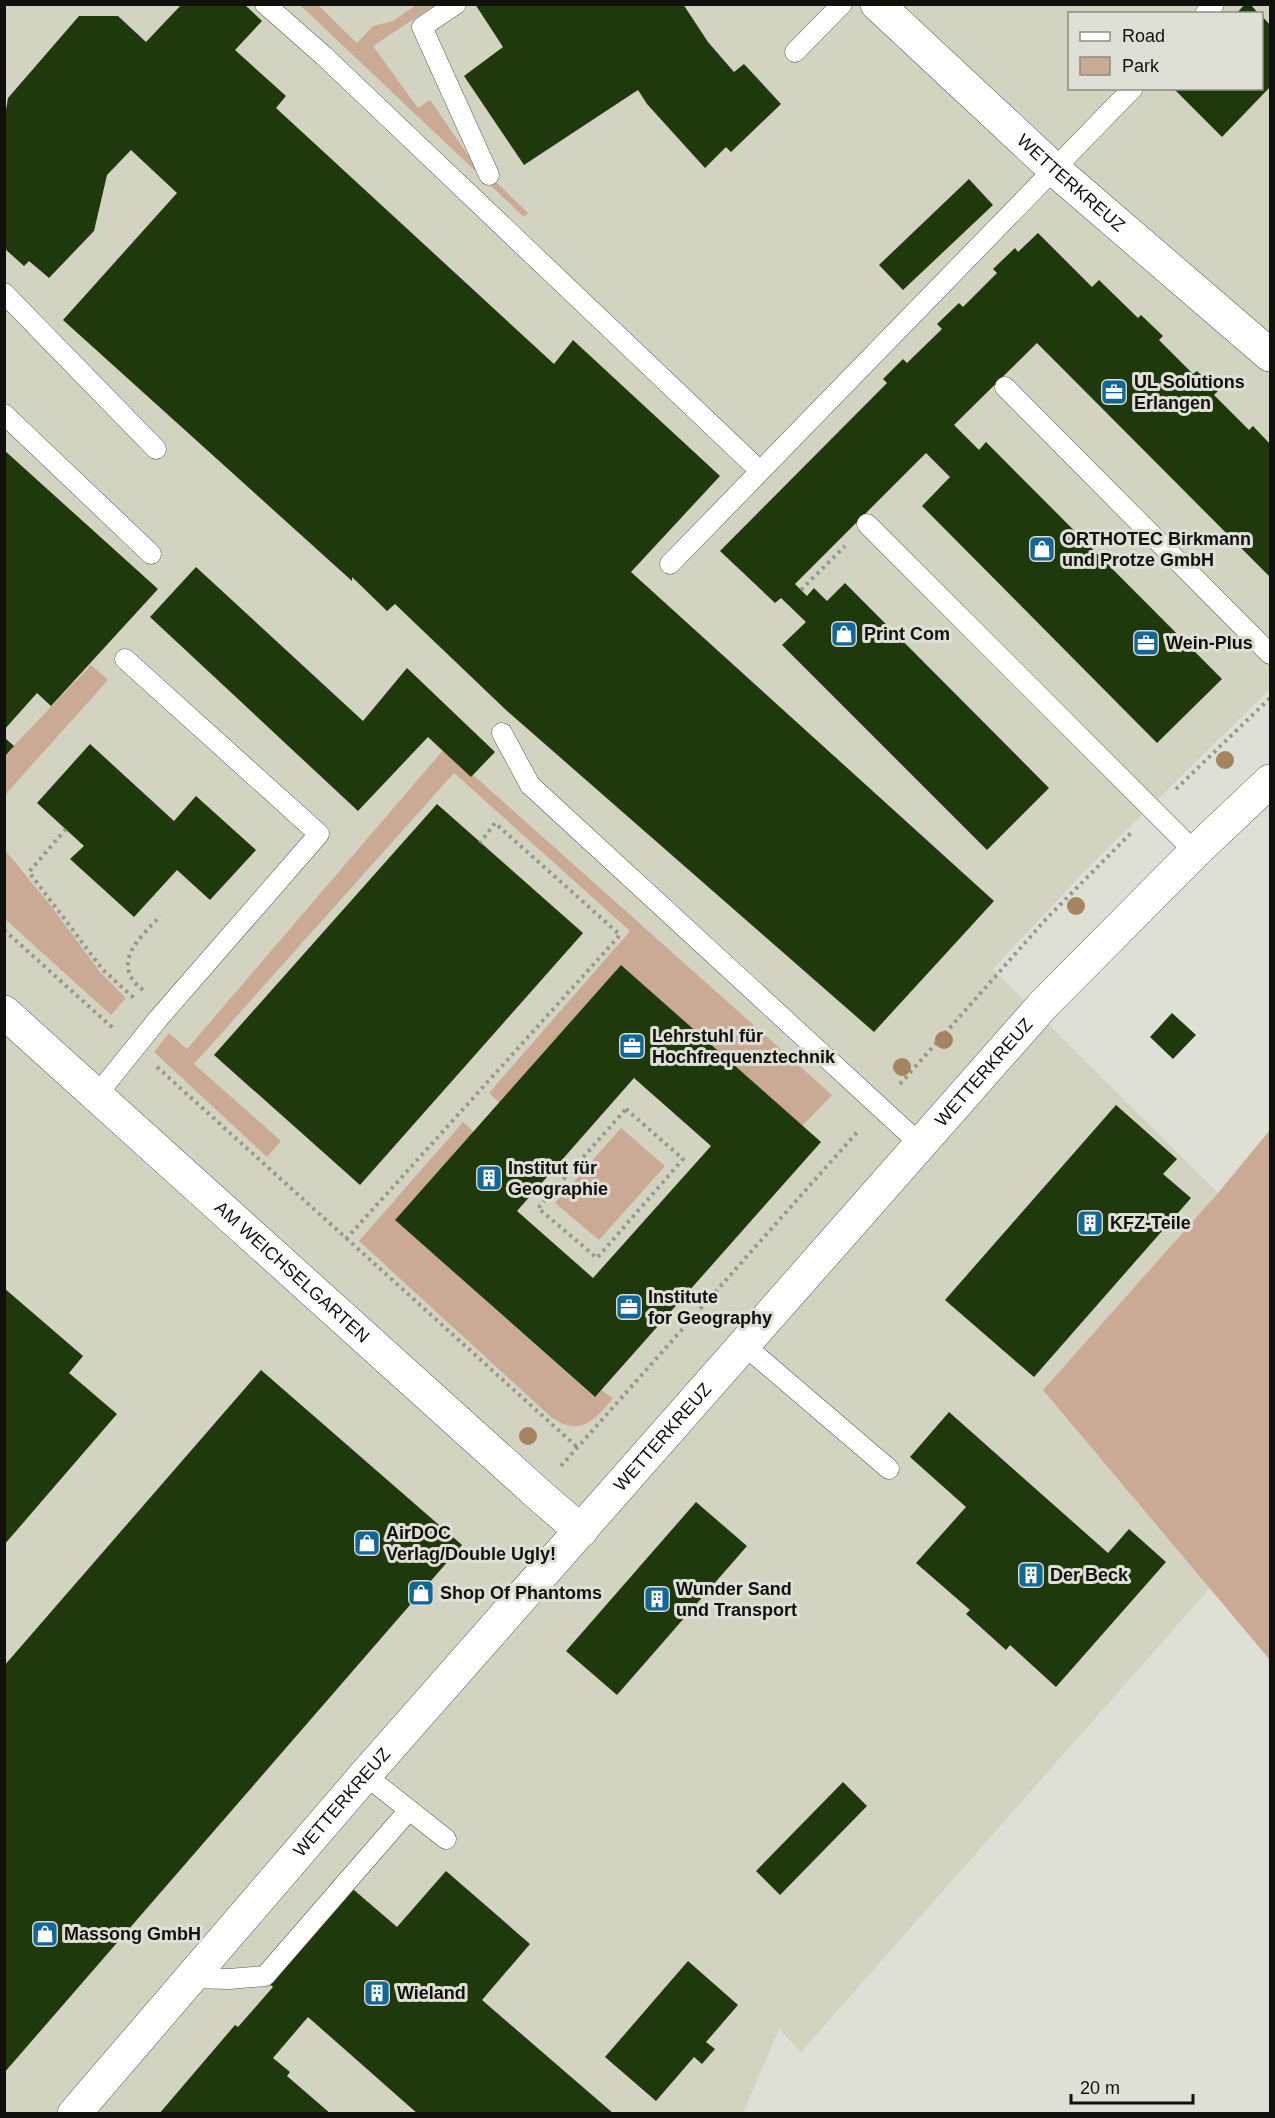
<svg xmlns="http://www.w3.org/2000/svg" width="1275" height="2118" font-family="Arial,sans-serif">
  <rect width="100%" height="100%" fill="#dfe0d5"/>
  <path fill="#d3d3c1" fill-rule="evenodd" d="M 5,5 L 1270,5 L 1270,689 L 1085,871 L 993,969 L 1218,1193 L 1043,1390 L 1210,1588 L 801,2052 L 779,2029 L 743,2113 L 5,2114 ZM 1070,14 L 1262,14 L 1262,88 L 1070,88 Z"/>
  <g fill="#cbaa95">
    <path d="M 300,5 L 318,5 L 357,43 L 373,26 L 393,21 L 416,5 L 435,5 L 373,46 L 418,108 L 430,100 L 468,155 L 528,213 L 524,217 Z"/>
    <path d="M 91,665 L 108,680 L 5,795 L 5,755 Z"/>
    <path d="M 444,749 L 832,1095 L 802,1126 L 621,965 L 500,1103 L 489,1093 L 630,931 L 454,773 L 194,1064 L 281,1141 L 267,1157 L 154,1052 L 169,1033 L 187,1049 Z"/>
    <path d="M 4,849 L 51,906 L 100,972 L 126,998 L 111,1015 L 5,919 Z"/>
    <path d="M 463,1122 L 474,1132 L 395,1220 L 594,1397 L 601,1390 L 613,1398 C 595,1421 579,1437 551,1417 L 359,1241 Z"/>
    <path d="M 621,1128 L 665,1166 L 599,1240 L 555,1203 Z"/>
    <path d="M 1270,1130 L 1270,1660 L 1043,1390 L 1218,1193 Z"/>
  </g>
  <g fill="#1f380c" fill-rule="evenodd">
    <path d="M 182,4 L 244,4 L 262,21 L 235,50 L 286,96 L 276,108 L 554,364 L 573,340 L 720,476 L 631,572 L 994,901 L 874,1032 L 506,710 L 395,604 L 387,611 L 352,577 L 352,581 L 63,320 L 177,193 L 131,150 L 107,175 L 94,231 L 49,278 L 29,261 L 24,266 L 4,248 L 4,122 L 8,98 L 79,16 L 118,16 L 146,42 Z"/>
    <path d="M 475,4 L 683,4 L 708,42 L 734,72 L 744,64 L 781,104 L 731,152 L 726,147 L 705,168 L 647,104 L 638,90 L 524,165 L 464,76 L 503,47 Z"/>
    <path d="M 1245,4 L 1250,4 L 1259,14 L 1236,14 Z"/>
    <path d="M 1262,16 L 1270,25 L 1270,87 L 1222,137 L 1173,88 L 1262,88 Z"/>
    <path d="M 969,179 L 993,205 L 903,290 L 879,265 Z"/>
    <path d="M 1038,233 L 1092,287 L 1099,280 L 1138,318 L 1141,315 L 1163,336 L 1159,340 L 1193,374 L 1197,371 L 1218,391 L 1214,395 L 1249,430 L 1253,426 L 1270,444 L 1270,577 L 1037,343 L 954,425 L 979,450 L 986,442 L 1222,679 L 1157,743 L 922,506 L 950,477 L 926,453 L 795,584 L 807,596 L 814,588 L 827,601 L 845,583 L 1049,788 L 987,850 L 782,645 L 806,622 L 781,598 L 775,603 L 720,551 L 887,383 L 883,379 L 903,359 L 907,363 L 942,329 L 937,324 L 959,303 L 963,307 L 997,273 L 993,269 L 1015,248 L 1018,252 Z"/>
    <path d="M 4,450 L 158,589 L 51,706 L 37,693 L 4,730 Z"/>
    <path d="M 196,567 L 363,721 L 407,668 L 495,752 L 471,777 L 428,737 L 358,811 L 150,617 Z"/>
    <path d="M 4,737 L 14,746 L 4,757 Z"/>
    <path d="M 90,744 L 174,821 L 196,796 L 256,850 L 210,900 L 177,870 L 134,917 L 70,859 L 84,846 L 37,803 Z"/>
    <path d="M 437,804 L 583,933 L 360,1185 L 214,1055 Z"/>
    <path d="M 621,965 L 821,1142 L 595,1397 L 395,1220 ZM 634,1078 L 711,1146 L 593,1278 L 517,1211 Z"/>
    <path d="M 1172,1013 L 1196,1035 L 1173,1059 L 1150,1037 Z"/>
    <path d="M 1116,1105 L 1177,1159 L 1163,1174 L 1191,1198 L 1034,1377 L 945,1300 Z"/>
    <path d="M 4,1288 L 83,1356 L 69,1373 L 117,1414 L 4,1545 Z"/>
    <path d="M 261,1370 L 462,1545 L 4,2073 L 4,1666 Z"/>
    <path d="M 949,1412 L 1108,1553 L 1129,1529 L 1166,1562 L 1056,1687 L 1010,1645 L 1006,1650 L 966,1614 L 970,1610 L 916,1563 L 966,1507 L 910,1457 Z"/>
    <path d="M 696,1502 L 747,1546 L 617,1695 L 566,1651 Z"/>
    <path d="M 843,1782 L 867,1806 L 780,1895 L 756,1871 Z"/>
    <path d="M 446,1871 L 530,1944 L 482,2000 L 614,2114 L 418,2114 L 308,2017 L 273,2058 L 290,2072 L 287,2076 L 331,2114 L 159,2114 L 235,2025 L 238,2027 L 273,1987 L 264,1979 L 347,1884 L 397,1927 Z"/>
    <path d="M 688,1961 L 738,2005 L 706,2042 L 715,2049 L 702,2064 L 694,2057 L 656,2101 L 605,2057 Z"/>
  </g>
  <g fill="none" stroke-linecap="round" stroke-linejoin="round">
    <defs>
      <g id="service">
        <path d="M 265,4 L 324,56 L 760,471"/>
        <path d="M 456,4 L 422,27 L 489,175"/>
        <path d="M 1205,14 L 1214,4"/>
        <path d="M 795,52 L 842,4"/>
        <path d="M 4,293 L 156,449"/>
        <path d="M 1005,387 L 1270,654"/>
        <path d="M 4,414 L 151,554"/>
        <path d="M 867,524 L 1195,852"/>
        <path d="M 670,564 L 1133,88"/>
        <path d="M 502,733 L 530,785 L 920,1144"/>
        <path d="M 96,1096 L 158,1019 L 319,834 L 125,659"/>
        <path d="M 744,1345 L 889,1469"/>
        <path d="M 365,1775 L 446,1839"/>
        <path d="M 190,1978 L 229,1979 L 265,1976 L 409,1810"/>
      </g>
      <g id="minor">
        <path id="s1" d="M 877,4 L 1055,170 L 1270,355"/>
        <path id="s2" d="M 4,1012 L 537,1493 L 581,1531"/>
      </g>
      <g id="tertiary">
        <path id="s3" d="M 74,2114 L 365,1775 L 1043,1005 L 1195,852 L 1270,781"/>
      </g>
    </defs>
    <use href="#service" stroke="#5c5c53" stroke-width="21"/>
    <use href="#minor" stroke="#5c5c53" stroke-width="34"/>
    <use href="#tertiary" stroke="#5c5c53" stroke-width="34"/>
    <g stroke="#96978e" stroke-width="4" stroke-dasharray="3 4.5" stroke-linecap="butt">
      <path d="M 801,590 L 845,546"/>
      <path d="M 1176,789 L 1270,698"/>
      <path d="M 66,829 L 29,872 L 103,970 L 134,998"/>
      <path d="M 4,930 L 113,1028"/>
      <path d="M 143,990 C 109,964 140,938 160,916"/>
      <path d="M 157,1067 L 577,1447"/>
      <path d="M 900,1084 L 1047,918 L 1132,832"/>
      <path d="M 626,1109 L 683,1159 L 597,1258 L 538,1208 Z"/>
      <path d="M 346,1239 L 620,935 L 495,823 L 480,843"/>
      <path d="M 561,1466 L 859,1130"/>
    </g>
    <use href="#service" stroke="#fff" stroke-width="20"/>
    <use href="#minor" stroke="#fff" stroke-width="33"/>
    <use href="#tertiary" stroke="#fff" stroke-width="33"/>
  </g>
  <g fill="#a58460">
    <circle cx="1225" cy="760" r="9"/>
    <circle cx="1076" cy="906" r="9"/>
    <circle cx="944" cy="1040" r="9"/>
    <circle cx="902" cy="1067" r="9"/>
    <circle cx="528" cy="1436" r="9"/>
  </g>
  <defs>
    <symbol id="office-square" viewBox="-11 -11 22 22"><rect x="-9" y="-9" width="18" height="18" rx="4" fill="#126798" stroke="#dfe0d5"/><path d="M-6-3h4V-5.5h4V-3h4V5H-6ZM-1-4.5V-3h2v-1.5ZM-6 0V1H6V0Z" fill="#fff"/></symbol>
    <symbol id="shop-square" viewBox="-11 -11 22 22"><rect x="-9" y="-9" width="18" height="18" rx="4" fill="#126798" stroke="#dfe0d5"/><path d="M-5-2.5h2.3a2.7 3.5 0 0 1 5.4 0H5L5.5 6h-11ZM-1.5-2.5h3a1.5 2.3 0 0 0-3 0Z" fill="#fff"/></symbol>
    <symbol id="building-square" viewBox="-11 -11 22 22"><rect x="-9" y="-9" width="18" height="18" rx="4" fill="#126798" stroke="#dfe0d5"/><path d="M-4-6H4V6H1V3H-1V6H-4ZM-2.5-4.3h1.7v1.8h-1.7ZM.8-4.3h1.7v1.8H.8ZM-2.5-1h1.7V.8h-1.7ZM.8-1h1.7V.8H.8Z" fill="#fff"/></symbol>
  </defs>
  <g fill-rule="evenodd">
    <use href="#office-square" x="1099" y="377" width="30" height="30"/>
    <use href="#shop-square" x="1027" y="534" width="30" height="30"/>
    <use href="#shop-square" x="829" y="619" width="30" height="30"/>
    <use href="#office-square" x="1131" y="628" width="30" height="30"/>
    <use href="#office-square" x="617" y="1031" width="30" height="30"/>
    <use href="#building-square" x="474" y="1163" width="30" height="30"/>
    <use href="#building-square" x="1075" y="1208" width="30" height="30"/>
    <use href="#office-square" x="614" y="1292" width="30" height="30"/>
    <use href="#shop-square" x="352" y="1528" width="30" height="30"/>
    <use href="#building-square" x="1016" y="1560" width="30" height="30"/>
    <use href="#shop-square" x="406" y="1578" width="30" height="30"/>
    <use href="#building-square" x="642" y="1584" width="30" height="30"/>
    <use href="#shop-square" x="30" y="1919" width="30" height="30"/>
    <use href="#building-square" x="362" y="1978" width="30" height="30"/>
  </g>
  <g text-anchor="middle" stroke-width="6" stroke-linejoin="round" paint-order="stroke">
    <g font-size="18" fill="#10100c" stroke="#dfe0d5">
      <text dy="6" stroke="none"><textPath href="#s1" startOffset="264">WETTERKREUZ</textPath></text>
      <text dy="6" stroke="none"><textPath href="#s3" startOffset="1383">WETTERKREUZ</textPath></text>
      <text dy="6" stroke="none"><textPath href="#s2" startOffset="388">AM WEICHSELGARTEN</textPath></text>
      <text dy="6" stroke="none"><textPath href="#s3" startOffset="897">WETTERKREUZ</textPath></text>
      <text dy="6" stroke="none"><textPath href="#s3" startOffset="411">WETTERKREUZ</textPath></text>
    </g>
    <g font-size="18" font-weight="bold" fill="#10100c" stroke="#dfe0d5" text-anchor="start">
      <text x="1134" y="388">UL Solutions<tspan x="1134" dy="21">Erlangen</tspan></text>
      <text x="1062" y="545">ORTHOTEC Birkmann<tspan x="1062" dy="21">und Protze GmbH</tspan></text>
      <text x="864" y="640">Print Com</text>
      <text x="1166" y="649">Wein-Plus</text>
      <text x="652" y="1042">Lehrstuhl für<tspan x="652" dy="21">Hochfrequenztechnik</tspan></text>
      <text x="508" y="1174">Institut für<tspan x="508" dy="21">Geographie</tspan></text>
      <text x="1110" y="1229">KFZ-Teile</text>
      <text x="648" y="1303">Institute<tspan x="648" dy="21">for Geography</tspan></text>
      <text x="386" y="1539">AirDOC<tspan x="386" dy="21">Verlag/Double Ugly!</tspan></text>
      <text x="1050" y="1581">Der Beck</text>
      <text x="676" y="1595">Wunder Sand<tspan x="676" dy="21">und Transport</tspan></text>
      <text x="440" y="1599">Shop Of Phantoms</text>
      <text x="64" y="1940">Massong GmbH</text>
      <text x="397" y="1999">Wieland</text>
    </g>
  </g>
  <rect width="1275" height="2118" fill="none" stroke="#10100c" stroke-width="12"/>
  <rect x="1068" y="12" width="195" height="78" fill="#dfe0d5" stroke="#8c8d85" stroke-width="1.5"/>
  <rect x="1080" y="32" width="30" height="9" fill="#ffffff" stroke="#8c8d85" stroke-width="1.5"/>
  <text x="1122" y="42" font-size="18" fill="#10100c">Road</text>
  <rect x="1080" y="57" width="30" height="18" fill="#cbaa95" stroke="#8c8d85" stroke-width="1.5"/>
  <text x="1122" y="72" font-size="18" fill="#10100c">Park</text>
  <path d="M1071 2094v9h122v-9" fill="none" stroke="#10100c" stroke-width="3"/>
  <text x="1080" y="2094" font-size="18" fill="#10100c" stroke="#dfe0d5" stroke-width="4.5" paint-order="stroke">20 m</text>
</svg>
